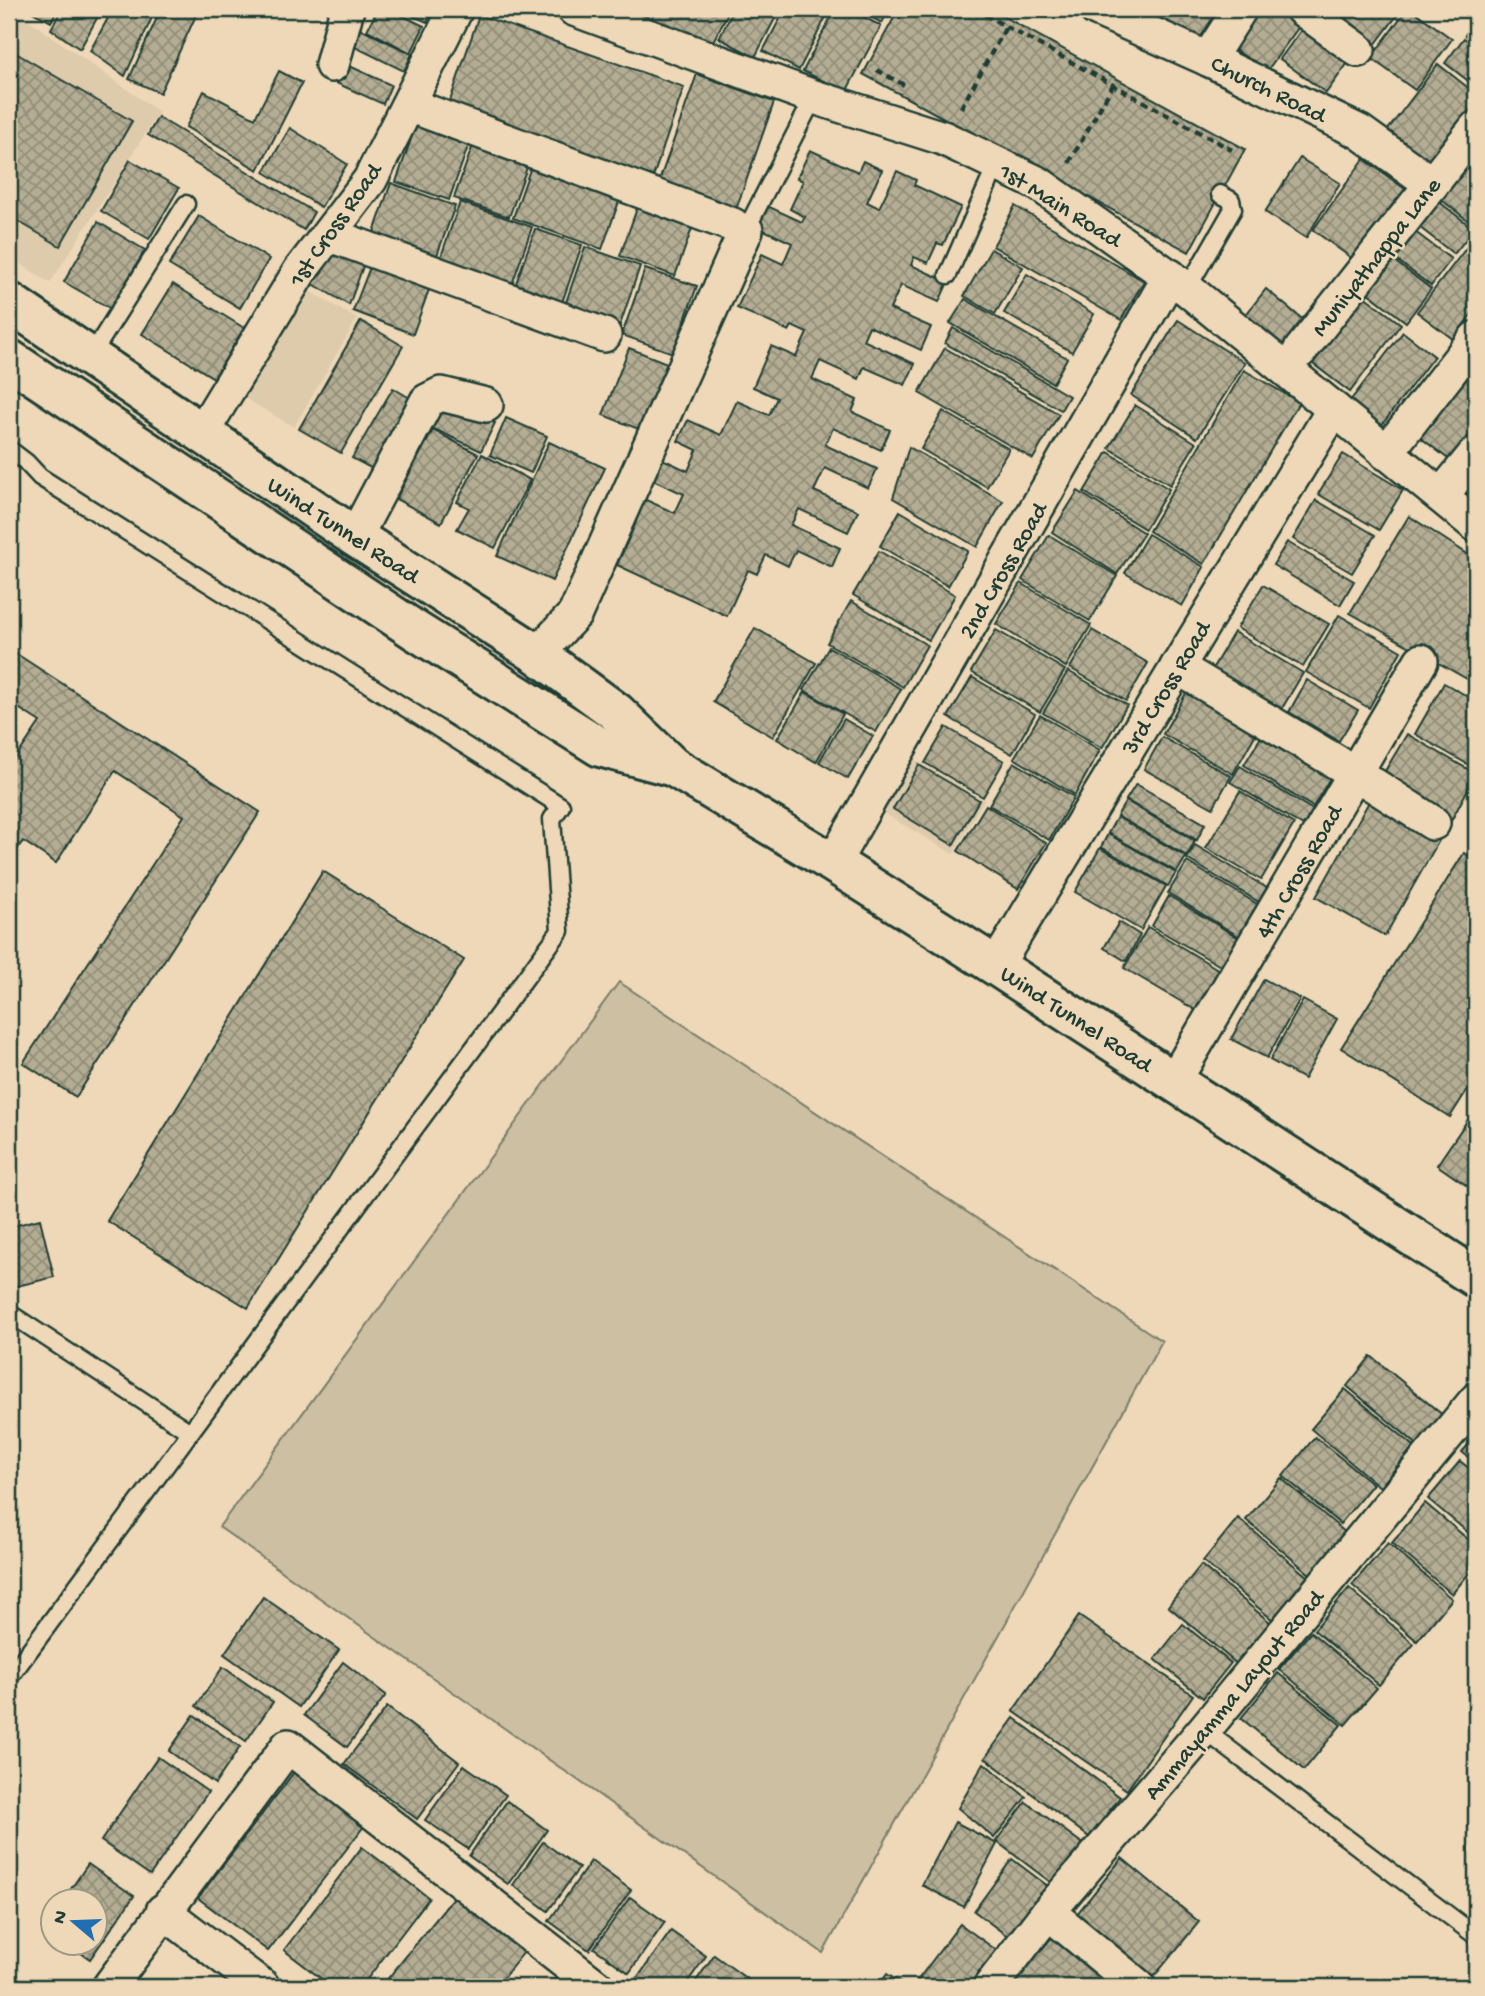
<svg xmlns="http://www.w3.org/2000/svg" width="1485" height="1996" font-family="'Gochi Hand',sans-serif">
  <defs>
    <pattern id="building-cross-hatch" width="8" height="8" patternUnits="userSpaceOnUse" patternTransform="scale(1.75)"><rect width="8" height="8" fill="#b4ad93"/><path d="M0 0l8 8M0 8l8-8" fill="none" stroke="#928e79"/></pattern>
  </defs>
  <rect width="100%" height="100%" fill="#eed8b7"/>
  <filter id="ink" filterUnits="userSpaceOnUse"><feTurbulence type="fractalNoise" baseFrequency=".0143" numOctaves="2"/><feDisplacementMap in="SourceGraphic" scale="14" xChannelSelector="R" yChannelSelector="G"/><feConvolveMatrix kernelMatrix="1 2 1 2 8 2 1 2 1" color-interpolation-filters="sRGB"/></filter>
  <g filter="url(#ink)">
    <g fill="#ddcbac">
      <path d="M 9,9 L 13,9 L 159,112 L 50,283 L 9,256 Z"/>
      <path d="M 306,289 L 357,319 L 294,427 L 243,397 Z"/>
      <path d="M 914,759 L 984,800 L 953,854 L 882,812 Z"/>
    </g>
    <path fill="#ccbfa2" stroke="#767e6b" stroke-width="2" d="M 619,982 L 1162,1341 L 823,1953 L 219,1527 Z"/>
    <g fill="url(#building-cross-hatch)" stroke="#1f3d34" stroke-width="2">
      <path d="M 27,9 L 58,9 L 51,22 Z"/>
      <path d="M 62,9 L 102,9 L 80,49 L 51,29 Z"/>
      <path d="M 113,9 L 156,9 L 125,76 L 90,51 Z"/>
      <path d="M 161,9 L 199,9 L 160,93 L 129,79 Z"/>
      <path d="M 378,9 L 389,9 L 424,26 L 411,53 L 367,30 Z"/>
      <path d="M 397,9 L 433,9 L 427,22 Z"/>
      <path d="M 656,9 L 730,9 L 709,49 L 651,19 Z"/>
      <path d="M 734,9 L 780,9 L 755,57 L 719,38 Z"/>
      <path d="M 785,9 L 830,9 L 799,70 L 763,51 Z"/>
      <path d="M 835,9 L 848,9 L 881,26 L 846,92 L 803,71 Z"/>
      <path d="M 855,9 L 889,9 L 882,23 Z"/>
      <path d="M 899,9 L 990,9 L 1245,149 L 1189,252 L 863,74 Z"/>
      <path d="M 1131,9 L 1228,9 L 1198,50 L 1149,13 L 1145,19 Z"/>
      <path d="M 1256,9 L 1287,9 L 1303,21 L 1266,72 L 1230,46 Z"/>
      <path d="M 1341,9 L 1402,9 L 1374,46 L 1335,17 Z"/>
      <path d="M 1407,9 L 1411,9 L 1452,39 L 1415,90 L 1371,58 Z"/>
      <path d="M 479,15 L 684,87 L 652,180 L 448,107 Z"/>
      <path d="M 1476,20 L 1476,43 L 1465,35 Z"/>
      <path d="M 1307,22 L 1353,56 L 1326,93 L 1280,59 Z"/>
      <path d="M 351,24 L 412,54 L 404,71 L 343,41 Z"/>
      <path d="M 1464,38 L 1476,47 L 1476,87 L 1445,63 Z"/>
      <path d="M 9,49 L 132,121 L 60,246 L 9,216 Z"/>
      <path d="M 343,63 L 391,85 L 383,104 L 334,82 Z"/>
      <path d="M 1438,64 L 1476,94 L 1476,111 L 1434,167 L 1387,131 Z"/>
      <path d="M 279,71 L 302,83 L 258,170 L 186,127 L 204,91 L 255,118 Z"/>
      <path d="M 697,74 L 774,102 L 732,221 L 655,193 Z"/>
      <path d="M 158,117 L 314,212 L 304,230 L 148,135 Z"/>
      <path d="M 418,119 L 471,138 L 449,200 L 396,182 Z"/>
      <path d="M 290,128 L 347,164 L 321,207 L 264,172 Z"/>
      <path d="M 1476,139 L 1476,227 L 1433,193 Z"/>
      <path d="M 474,142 L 529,162 L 509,217 L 454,198 Z"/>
      <path d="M 810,150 L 858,172 L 863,161 L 882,170 L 867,202 L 879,208 L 897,171 L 916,180 L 914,185 L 961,207 L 943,245 L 937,243 L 928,263 L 914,257 L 911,265 L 948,282 L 939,302 L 901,285 L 890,309 L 931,327 L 921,350 L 869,326 L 863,340 L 915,364 L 905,385 L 864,367 L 859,379 L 820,361 L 812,379 L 857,400 L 852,412 L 890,430 L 881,450 L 833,428 L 825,445 L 877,469 L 868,488 L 825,468 L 814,491 L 858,511 L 848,532 L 799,509 L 791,525 L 840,548 L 832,567 L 796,550 L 788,566 L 766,555 L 757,574 L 748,570 L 727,616 L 617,565 L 636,522 L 626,517 L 635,495 L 675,513 L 684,494 L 644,476 L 654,455 L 688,471 L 697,450 L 678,441 L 688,420 L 721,435 L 737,401 L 769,415 L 777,398 L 753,387 L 771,346 L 796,357 L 807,333 L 792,326 L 789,331 L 737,308 L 762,254 L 783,264 L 792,243 L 753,225 L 763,204 L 802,222 L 805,217 L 790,209 L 803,181 L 797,178 Z"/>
      <path d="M 1300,158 L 1340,183 L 1306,238 L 1265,212 Z"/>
      <path d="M 1364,159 L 1412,194 L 1361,265 L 1313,230 Z"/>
      <path d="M 130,160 L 179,188 L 149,239 L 101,211 Z"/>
      <path d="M 533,161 L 622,193 L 602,249 L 513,218 Z"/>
      <path d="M 391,183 L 455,206 L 433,266 L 370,244 Z"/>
      <path d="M 1429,194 L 1474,229 L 1454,254 L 1410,220 Z"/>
      <path d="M 640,200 L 695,220 L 675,276 L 620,256 Z"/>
      <path d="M 460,202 L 532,227 L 509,293 L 437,268 Z"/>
      <path d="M 1015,206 L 1144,281 L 1121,320 L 993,246 Z"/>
      <path d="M 199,216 L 269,259 L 240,308 L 169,265 Z"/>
      <path d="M 98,222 L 145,250 L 111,309 L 64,282 Z"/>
      <path d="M 1406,225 L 1451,259 L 1431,286 L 1385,251 Z"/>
      <path d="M 535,229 L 582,245 L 559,311 L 512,295 Z"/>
      <path d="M 1476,235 L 1476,250 L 1469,244 Z"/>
      <path d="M 331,244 L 366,258 L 349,305 L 308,281 Z"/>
      <path d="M 585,247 L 640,266 L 617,334 L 562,314 Z"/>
      <path d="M 1467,247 L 1476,255 L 1476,308 L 1453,339 L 1417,312 Z"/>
      <path d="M 991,249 L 1023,267 L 995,314 L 964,296 Z"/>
      <path d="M 1388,256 L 1431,289 L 1406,322 L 1363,289 Z"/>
      <path d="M 372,262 L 431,284 L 413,334 L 353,311 Z"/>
      <path d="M 645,269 L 697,286 L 673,353 L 622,335 Z"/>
      <path d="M 1027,274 L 1094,314 L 1072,352 L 1004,313 Z"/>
      <path d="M 173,284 L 244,328 L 214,378 L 142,334 Z"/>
      <path d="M 1266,289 L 1313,328 L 1291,355 L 1244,317 Z"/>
      <path d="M 1360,293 L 1401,324 L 1350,392 L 1308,360 Z"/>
      <path d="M 965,299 L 1067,358 L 1053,383 L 950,323 Z"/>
      <path d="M 1178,320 L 1245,363 L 1197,438 L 1131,395 Z"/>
      <path d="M 361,321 L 403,346 L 341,453 L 299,429 Z"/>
      <path d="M 953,328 L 1069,396 L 1061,410 L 945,343 Z"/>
      <path d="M 1403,332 L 1434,356 L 1381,426 L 1350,401 Z"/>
      <path d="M 629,348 L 667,363 L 641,430 L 603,415 Z"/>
      <path d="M 945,348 L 1059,414 L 1033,459 L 919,393 Z"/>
      <path d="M 1476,356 L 1476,440 L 1456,465 L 1416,434 Z"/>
      <path d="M 1244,370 L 1299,402 L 1204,564 L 1149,531 Z"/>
      <path d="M 393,388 L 420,404 L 380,473 L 352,458 Z"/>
      <path d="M 446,399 L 495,423 L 481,451 L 432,428 Z"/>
      <path d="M 1135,405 L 1196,443 L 1170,485 L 1109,448 Z"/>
      <path d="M 943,411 L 1009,449 L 987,487 L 921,449 Z"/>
      <path d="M 506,418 L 547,436 L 531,473 L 490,455 Z"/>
      <path d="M 433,430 L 478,454 L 441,523 L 396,499 Z"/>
      <path d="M 549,442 L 605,468 L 552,581 L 497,556 Z"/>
      <path d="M 909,447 L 1003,501 L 977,547 L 893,498 Z"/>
      <path d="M 1108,452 L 1169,489 L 1145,529 L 1084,492 Z"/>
      <path d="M 482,454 L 530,480 L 495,548 L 457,529 L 469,508 L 457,502 Z"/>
      <path d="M 1343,454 L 1403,490 L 1379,530 L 1318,494 Z"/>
      <path d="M 1078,491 L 1144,533 L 1117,574 L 1052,532 Z"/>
      <path d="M 1316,500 L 1375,535 L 1352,573 L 1293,539 Z"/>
      <path d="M 900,511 L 968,551 L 948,586 L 880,546 Z"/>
      <path d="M 1409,516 L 1466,553 L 1476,562 L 1476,684 L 1350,613 Z"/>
      <path d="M 1148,534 L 1204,567 L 1182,606 L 1125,573 Z"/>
      <path d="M 1049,535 L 1117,576 L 1090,621 L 1022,580 Z"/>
      <path d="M 1287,542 L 1354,581 L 1340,605 L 1273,565 Z"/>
      <path d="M 879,551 L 955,595 L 929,640 L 853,595 Z"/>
      <path d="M 1021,583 L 1091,625 L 1066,667 L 996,624 Z"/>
      <path d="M 1263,585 L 1329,624 L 1303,667 L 1237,628 Z"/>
      <path d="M 851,601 L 927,645 L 903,687 L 827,643 Z"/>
      <path d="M 1339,615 L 1401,651 L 1369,708 L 1306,672 Z"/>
      <path d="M 755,628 L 816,663 L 773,737 L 713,702 Z"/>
      <path d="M 996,630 L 1065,670 L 1040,712 L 971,672 Z"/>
      <path d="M 1092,630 L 1148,663 L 1126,701 L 1070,668 Z"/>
      <path d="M 1234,632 L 1303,673 L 1277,717 L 1208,676 Z"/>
      <path d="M 829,647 L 901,689 L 876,732 L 804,690 Z"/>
      <path d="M 9,649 L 260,812 L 76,1097 L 23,1063 L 184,816 L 115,771 L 56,863 L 23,841 L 9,862 L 9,764 L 11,765 L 40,722 L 9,702 Z"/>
      <path d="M 1068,671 L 1127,705 L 1102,748 L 1043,713 Z"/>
      <path d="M 972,677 L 1035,714 L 1012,754 L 948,717 Z"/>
      <path d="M 1307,680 L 1358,710 L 1339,741 L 1289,712 Z"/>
      <path d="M 1193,681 L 1263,721 L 1233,774 L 1163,734 Z"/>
      <path d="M 1444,683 L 1476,701 L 1476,769 L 1415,734 Z"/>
      <path d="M 805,692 L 843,714 L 816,762 L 777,739 Z"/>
      <path d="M 1040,715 L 1100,750 L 1075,795 L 1014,758 Z"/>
      <path d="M 844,719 L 873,736 L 848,779 L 819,762 Z"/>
      <path d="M 946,727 L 1004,761 L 983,797 L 925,763 Z"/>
      <path d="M 1267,727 L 1336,768 L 1313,807 L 1244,765 Z"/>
      <path d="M 1407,734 L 1476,774 L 1450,823 L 1379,781 Z"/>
      <path d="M 1162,737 L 1231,776 L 1213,808 L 1144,769 Z"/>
      <path d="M 1014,762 L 1074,797 L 1049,840 L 989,805 Z"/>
      <path d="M 919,765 L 979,800 L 953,845 L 893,809 Z"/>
      <path d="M 1240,766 L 1313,810 L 1303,826 L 1230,782 Z"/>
      <path d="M 1136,784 L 1205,824 L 1197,840 L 1126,800 Z"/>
      <path d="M 1240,791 L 1294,824 L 1261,880 L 1206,848 Z"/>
      <path d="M 1371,798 L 1441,837 L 1385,936 L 1316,897 Z"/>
      <path d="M 1126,801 L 1195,841 L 1187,856 L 1117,816 Z"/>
      <path d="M 986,805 L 1046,843 L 1018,889 L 958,851 Z"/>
      <path d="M 1117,817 L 1186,857 L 1177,872 L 1108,833 Z"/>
      <path d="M 1108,834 L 1176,873 L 1168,886 L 1101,847 Z"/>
      <path d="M 1195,845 L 1267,888 L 1259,902 L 1187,859 Z"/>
      <path d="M 1100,848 L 1166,886 L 1141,930 L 1075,892 Z"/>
      <path d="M 1464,853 L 1476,861 L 1476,1076 L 1450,1117 L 1341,1048 Z"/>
      <path d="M 1187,862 L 1259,905 L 1240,937 L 1168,893 Z"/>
      <path d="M 323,871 L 464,960 L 248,1308 L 107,1221 Z"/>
      <path d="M 1169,896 L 1239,938 L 1222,967 L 1152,926 Z"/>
      <path d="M 1119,922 L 1140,935 L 1126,961 L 1104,948 Z"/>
      <path d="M 1148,927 L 1221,971 L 1197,1011 L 1124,968 Z"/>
      <path d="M 1264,979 L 1300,999 L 1267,1058 L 1231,1039 Z"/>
      <path d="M 1303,1000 L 1337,1019 L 1304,1079 L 1270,1060 Z"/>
      <path d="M 1467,1121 L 1476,1127 L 1476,1192 L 1437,1165 Z"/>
      <path d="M 40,1219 L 54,1277 L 9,1288 L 9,1227 Z"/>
      <path d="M 1371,1356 L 1445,1417 L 1421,1448 L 1347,1386 Z"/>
      <path d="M 1345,1389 L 1414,1446 L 1380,1487 L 1311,1429 Z"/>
      <path d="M 1476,1436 L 1476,1464 L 1462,1452 Z"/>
      <path d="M 1315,1437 L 1373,1484 L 1340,1524 L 1283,1476 Z"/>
      <path d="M 1460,1461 L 1476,1474 L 1476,1539 L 1428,1499 Z"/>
      <path d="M 1281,1478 L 1346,1533 L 1311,1575 L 1246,1520 Z"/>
      <path d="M 1425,1503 L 1476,1546 L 1476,1565 L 1452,1594 L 1392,1543 Z"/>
      <path d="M 1238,1518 L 1309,1578 L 1274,1621 L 1203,1561 Z"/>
      <path d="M 1388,1543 L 1452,1599 L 1417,1641 L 1352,1585 Z"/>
      <path d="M 1201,1565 L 1272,1624 L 1238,1665 L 1168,1606 Z"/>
      <path d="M 1349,1588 L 1414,1644 L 1379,1685 L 1314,1630 Z"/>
      <path d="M 263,1597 L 339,1650 L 299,1707 L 224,1654 Z"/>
      <path d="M 1079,1616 L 1193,1695 L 1127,1790 L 1013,1711 Z"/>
      <path d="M 1183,1624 L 1231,1663 L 1203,1698 L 1155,1659 Z"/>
      <path d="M 1311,1632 L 1377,1688 L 1345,1725 L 1279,1669 Z"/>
      <path d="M 343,1662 L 386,1695 L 347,1747 L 304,1715 Z"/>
      <path d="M 223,1667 L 273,1702 L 246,1741 L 196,1706 Z"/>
      <path d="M 1278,1673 L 1341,1725 L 1304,1770 L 1241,1718 Z"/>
      <path d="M 387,1707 L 459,1762 L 417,1819 L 344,1764 Z"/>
      <path d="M 194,1715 L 240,1747 L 215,1784 L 169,1751 Z"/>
      <path d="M 1014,1718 L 1120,1797 L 1089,1837 L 985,1758 Z"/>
      <path d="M 158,1757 L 208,1792 L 150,1875 L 101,1841 Z"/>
      <path d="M 984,1763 L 1026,1797 L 994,1838 L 958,1808 Z"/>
      <path d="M 464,1765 L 506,1795 L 468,1849 L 425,1820 Z"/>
      <path d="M 298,1767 L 368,1821 L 268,1951 L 198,1898 Z"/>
      <path d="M 507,1801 L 547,1830 L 508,1884 L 469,1856 Z"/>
      <path d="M 1026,1802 L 1083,1844 L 1053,1884 L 996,1841 Z"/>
      <path d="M 955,1822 L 997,1844 L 964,1907 L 922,1885 Z"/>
      <path d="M 543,1842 L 579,1868 L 548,1911 L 513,1885 Z"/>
      <path d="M 362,1847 L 429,1898 L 361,1987 L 332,1987 L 284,1950 Z"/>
      <path d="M 1122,1858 L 1199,1922 L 1152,1979 L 1076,1915 Z"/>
      <path d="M 1012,1859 L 1049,1887 L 1010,1938 L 974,1911 Z"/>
      <path d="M 591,1861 L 631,1890 L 589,1950 L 549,1921 Z"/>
      <path d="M 88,1864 L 134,1896 L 90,1959 L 68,1944 L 94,1944 L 94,1902 L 62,1902 Z"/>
      <path d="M 455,1896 L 524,1952 L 496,1987 L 381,1987 Z"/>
      <path d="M 630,1897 L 665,1922 L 629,1973 L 594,1948 Z"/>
      <path d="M 52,1916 L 52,1932 L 45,1927 Z"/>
      <path d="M 960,1924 L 1003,1955 L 979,1987 L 926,1987 L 917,1981 Z"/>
      <path d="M 671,1931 L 706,1956 L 684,1987 L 631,1987 Z"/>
      <path d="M 1055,1933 L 1119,1987 L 1018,1987 L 1014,1984 Z"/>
      <path d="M 714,1955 L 754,1984 L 752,1987 L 692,1987 Z"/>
      <path d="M 9,1973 L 26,1987 L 9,1987 Z"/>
      <path d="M 887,1974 L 907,1987 L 878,1987 Z"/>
    </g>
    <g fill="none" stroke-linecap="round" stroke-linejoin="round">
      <defs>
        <g id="lane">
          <path d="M 746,230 L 814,97"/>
          <path d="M 948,275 L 989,182 L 996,162"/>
          <path d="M 1187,289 L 1233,209 L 1231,200 L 1220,194"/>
          <path d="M 91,356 L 186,204"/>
          <path d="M 9,449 L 26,462 L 40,477 L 561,806 L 552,819 L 560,931 L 9,1678"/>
          <path d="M 9,1313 L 190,1432"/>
          <path d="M 1204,1730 L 1476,1936"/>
        </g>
        <g id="street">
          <path d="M 574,9 L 814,97 L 943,138 L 1039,184 L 1187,289 L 1476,525"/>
          <path d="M 1096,9 L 1208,59 L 1360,132 L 1432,184"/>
          <path d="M 1302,9 L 1358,50"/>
          <path d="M 1208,59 L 1240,9"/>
          <path d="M 332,65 L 347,9"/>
          <path d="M 409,105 L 733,225"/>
          <path d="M 330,235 L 604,335"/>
          <path d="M 1300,351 L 1476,128"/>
          <path d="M 201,434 L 300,271 L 370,180 L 456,9"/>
          <path d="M 1386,453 L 1476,338"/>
          <path d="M 1441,496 L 1476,453"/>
          <path d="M 355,537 L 427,401 L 441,394 L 486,405"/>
          <path d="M 537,654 L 575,614 L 746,230"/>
          <path d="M 1177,667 L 1355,773 L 1433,823"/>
          <path d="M 833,863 L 1170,276"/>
          <path d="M 996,966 L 1334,409"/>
          <path d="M 1174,1081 L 1421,661"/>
          <path d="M 163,1911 L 263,1987"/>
          <path d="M 1048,1912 L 1139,1987"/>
          <path d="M 109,1987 L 288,1746 L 597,1987"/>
          <path d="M 990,1987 L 1048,1912 L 1204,1730 L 1476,1400"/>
        </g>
        <g id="secondary">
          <path d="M 9,302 L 355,537 L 537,654 L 616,712 L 672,766 L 833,863 L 996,966 L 1476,1278"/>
          <path d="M 9,359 L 416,631 L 600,747 L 670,766"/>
        </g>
      </defs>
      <use href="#lane" stroke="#1f3d34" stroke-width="21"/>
      <use href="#street" stroke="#1f3d34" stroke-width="38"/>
      <use href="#secondary" stroke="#1f3d34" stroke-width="44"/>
      <g stroke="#1f3d34" stroke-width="4.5" stroke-dasharray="7 5" stroke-linecap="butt">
        <path d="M 974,9 L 1232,150"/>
        <path d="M 877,70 L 904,85"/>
        <path d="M 961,108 L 1006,27"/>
        <path d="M 1069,163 L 1113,85"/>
      </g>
      <use href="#lane" stroke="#eed8b7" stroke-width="16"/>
      <use href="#street" stroke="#eed8b7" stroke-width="33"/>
      <use href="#secondary" stroke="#eed8b7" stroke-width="38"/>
    </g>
  </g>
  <g text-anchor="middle" stroke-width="5" stroke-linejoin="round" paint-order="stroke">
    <g font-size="24" fill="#1f3d34" stroke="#eed8b7">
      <text transform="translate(1269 88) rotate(26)" y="8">Church Road</text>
      <text transform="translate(1061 204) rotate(32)" y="8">1st Main Road</text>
      <text transform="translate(334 224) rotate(-55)" y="8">1st Cross Road</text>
      <text transform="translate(1375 256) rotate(-52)" y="8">Muniyathappa Lane</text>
      <text transform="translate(344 529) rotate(33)" y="8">Wind Tunnel Road</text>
      <text transform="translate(1002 570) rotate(-60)" y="8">2nd Cross Road</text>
      <text transform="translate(1165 687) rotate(-59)" y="8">3rd Cross Road</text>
      <text transform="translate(1298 871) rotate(-60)" y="8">4th Cross Road</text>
      <text transform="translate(1077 1018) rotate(33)" y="8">Wind Tunnel Road</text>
      <text transform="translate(1233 1694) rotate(-50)" y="8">Ammayamma Layout Road</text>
    </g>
  </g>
  <rect width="1485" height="1996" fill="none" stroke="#eed8b7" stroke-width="35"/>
  <rect x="18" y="18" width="1450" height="1961" fill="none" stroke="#1f3d34" stroke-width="2.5" filter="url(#ink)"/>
  <g transform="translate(74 1922) rotate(289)"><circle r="33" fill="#eed8b7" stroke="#9b9a83" stroke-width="2"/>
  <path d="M0-5L12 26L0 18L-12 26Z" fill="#1f6fb2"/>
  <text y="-10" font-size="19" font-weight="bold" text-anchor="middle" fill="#1f3d34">N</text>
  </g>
</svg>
